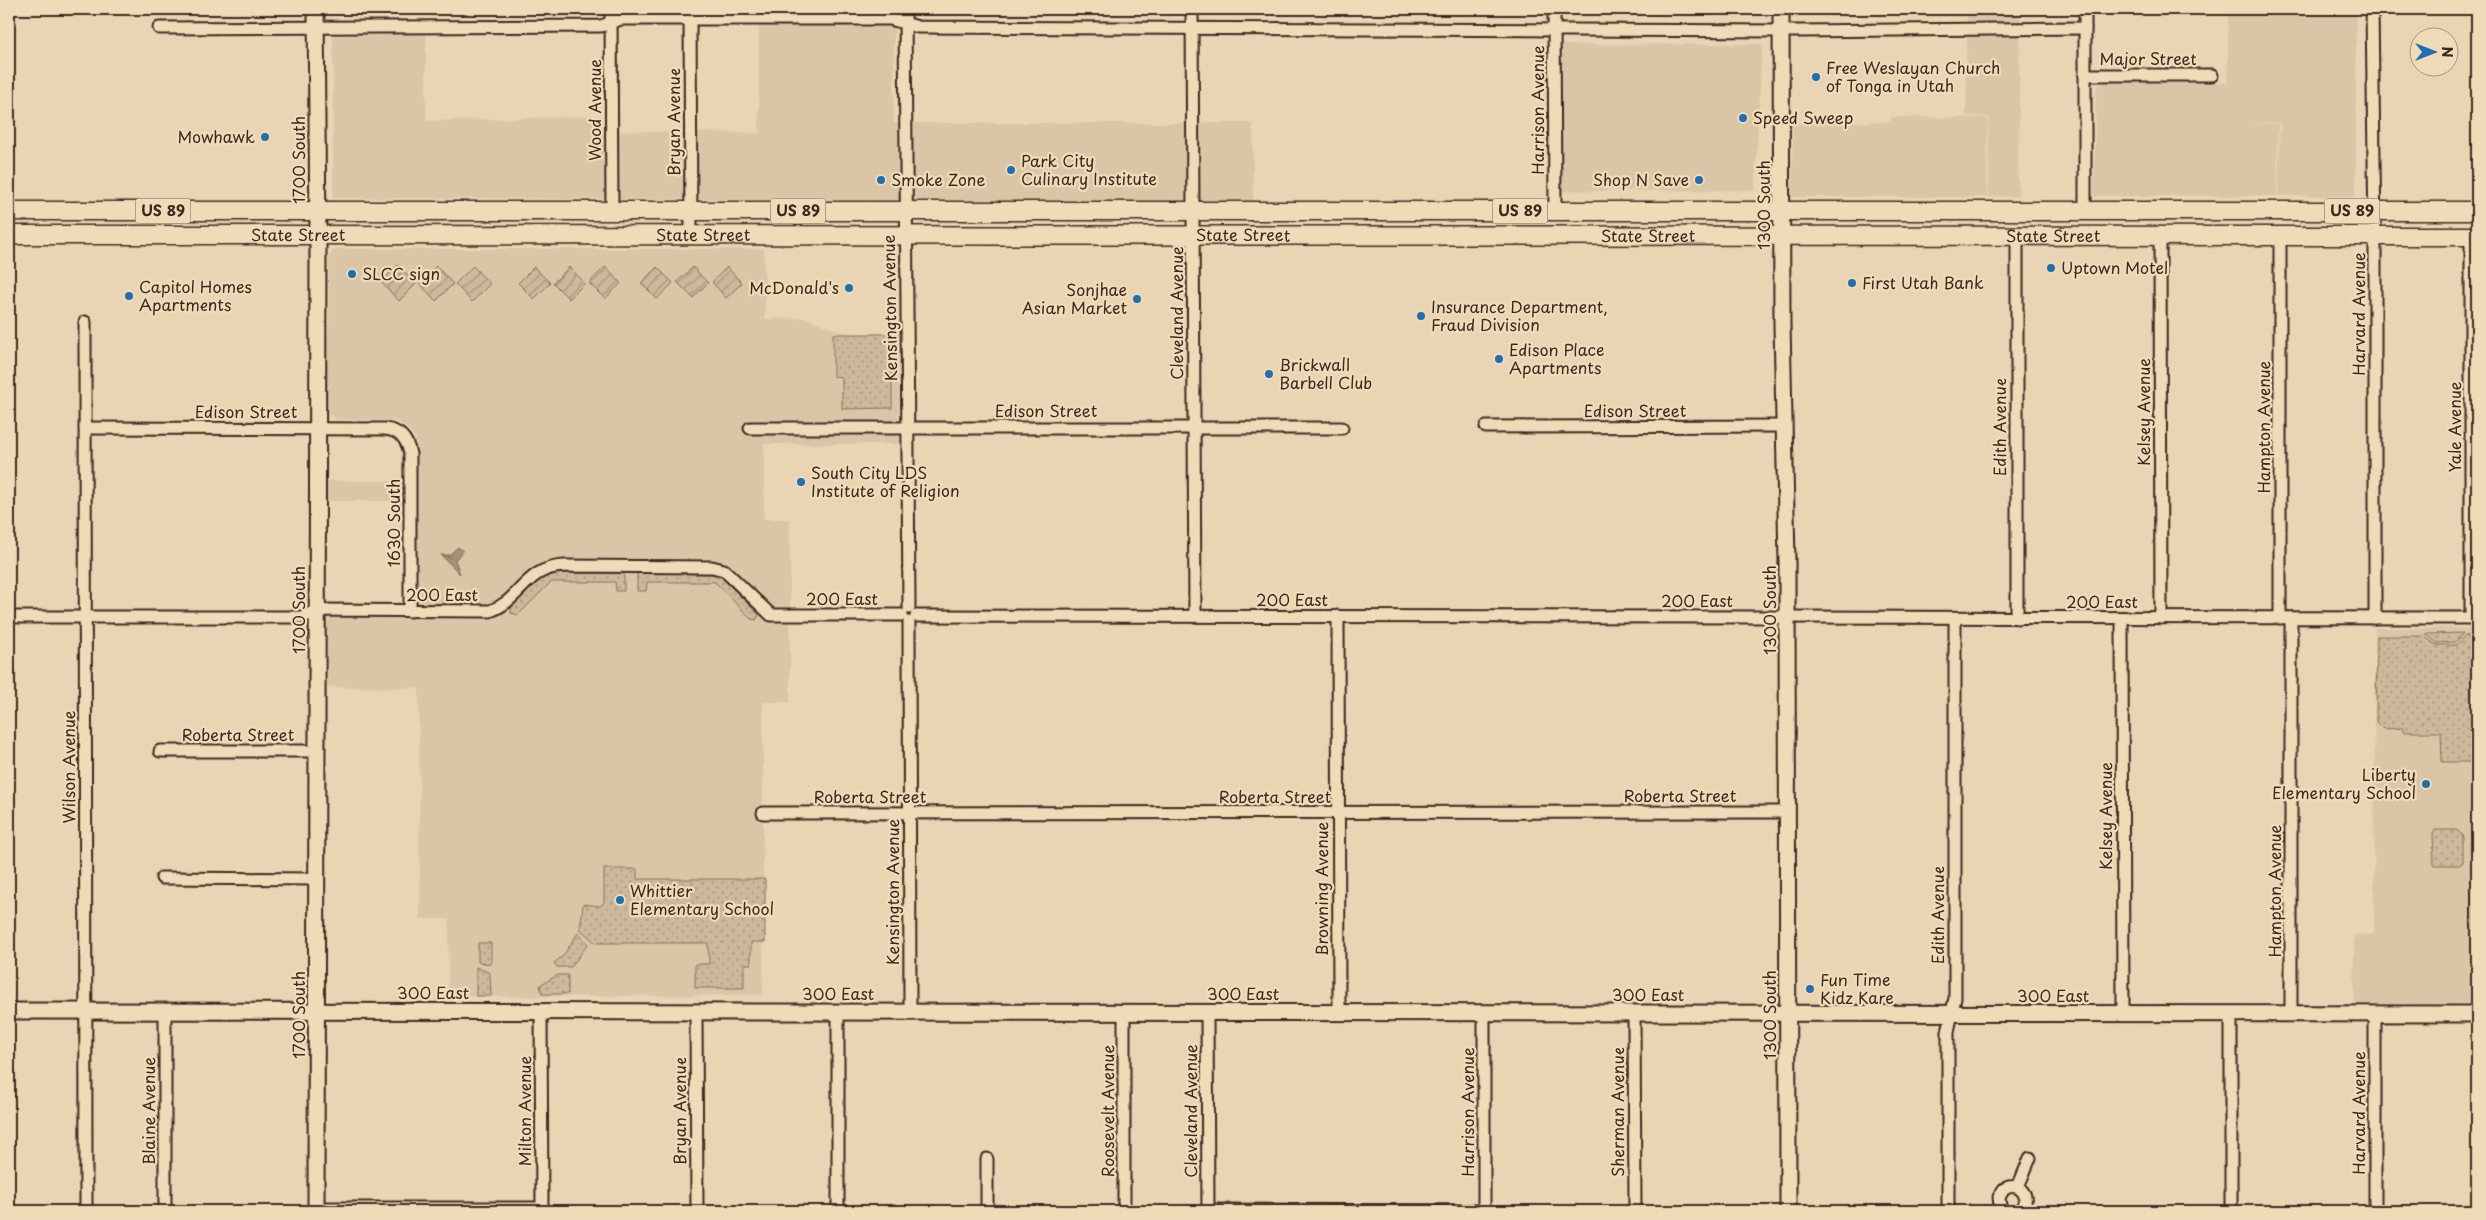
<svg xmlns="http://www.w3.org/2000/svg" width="2486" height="1220" font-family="'Playpen Sans',sans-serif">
  <defs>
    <pattern id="grass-dots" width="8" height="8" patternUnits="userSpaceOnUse" patternTransform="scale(1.25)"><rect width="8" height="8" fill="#ccb89a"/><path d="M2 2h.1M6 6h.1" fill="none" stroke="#a7967d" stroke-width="1.8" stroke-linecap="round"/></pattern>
    <pattern id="garden-furrows" width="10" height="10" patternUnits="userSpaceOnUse" patternTransform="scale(1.25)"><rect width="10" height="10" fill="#ccb89a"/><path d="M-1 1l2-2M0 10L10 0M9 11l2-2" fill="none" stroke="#a7967d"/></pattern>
    <pattern id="water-ripples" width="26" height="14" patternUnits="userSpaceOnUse" patternTransform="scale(1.25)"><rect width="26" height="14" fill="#a49177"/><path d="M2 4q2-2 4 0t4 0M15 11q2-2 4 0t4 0" fill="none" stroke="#877761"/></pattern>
  </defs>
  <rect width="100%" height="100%" fill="#e9d4b3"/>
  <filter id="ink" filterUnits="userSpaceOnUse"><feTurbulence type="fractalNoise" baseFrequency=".02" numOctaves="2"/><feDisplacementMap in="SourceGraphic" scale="10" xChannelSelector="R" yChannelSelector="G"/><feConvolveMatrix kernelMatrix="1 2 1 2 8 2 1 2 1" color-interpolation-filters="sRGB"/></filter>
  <g filter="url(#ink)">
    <g fill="#dac6a6">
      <rect x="525" y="9" width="78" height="4"/>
      <path d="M 759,9 L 894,9 L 894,123 L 1253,123 L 1253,201 L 333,198 L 333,36 L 426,34 L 426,121 L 601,116 L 602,131 L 759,133 Z"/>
      <path d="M 915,9 L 1117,9 L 915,10 Z"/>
      <path d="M 1559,9 L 1759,9 L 1759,12 L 1559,11 Z"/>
      <path d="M 1793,9 L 2073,9 L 2073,12 L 2020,12 L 2018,196 L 1989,197 L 1989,117 L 1966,116 L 1967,12 Z"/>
      <path d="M 2228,9 L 2356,9 L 2356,196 L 2278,196 L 2280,123 L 2248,123 L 2278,124 L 2277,196 L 2094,196 L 2096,87 L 2108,81 L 2228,83 Z"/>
      <path d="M 1762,44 L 1755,190 L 1559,191 L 1558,45 Z"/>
      <path d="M 1891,117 L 1988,118 L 1987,197 L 1792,197 L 1793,123 L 1891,122 Z"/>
      <path d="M 337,249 L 764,249 L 765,319 L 806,318 L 847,334 L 899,333 L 899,444 L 764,444 L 764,519 L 790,519 L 790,702 L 763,702 L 763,995 L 448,997 L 449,919 L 420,919 L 419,688 L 327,687 L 327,623 L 329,618 L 334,616 L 417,617 L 418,449 L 415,438 L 408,429 L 396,421 L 339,419 L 330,416 L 326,410 L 326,346 L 329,324 L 329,256 L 332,252 Z"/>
      <rect x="325" y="481" width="74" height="20"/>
      <path d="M 2375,628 L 2477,628 L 2477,1004 L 2354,1004 L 2354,935 L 2374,934 Z"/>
    </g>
    <g fill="url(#grass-dots)" stroke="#84715c">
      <path d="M 833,334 L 892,334 L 892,408 L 842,409 L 842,377 L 833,376 Z"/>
      <path d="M 555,573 L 624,573 L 624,591 L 616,591 L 615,582 L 551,582 L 518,615 L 511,613 L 511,607 L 543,575 Z"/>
      <path d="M 637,573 L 718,574 L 759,615 L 756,620 L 751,619 L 715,582 L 647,582 L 646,591 L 637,591 Z"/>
      <path d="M 2463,633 L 2456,642 L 2437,643 L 2426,634 Z"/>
      <path d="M 2377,636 L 2424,636 L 2436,645 L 2457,645 L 2464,636 L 2477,636 L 2477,762 L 2442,762 L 2441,732 L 2403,732 L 2403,728 L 2383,729 L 2376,722 Z"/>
      <path d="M 2435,830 L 2457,830 L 2463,836 L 2463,862 L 2460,865 L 2434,865 L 2433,833 Z"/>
      <path d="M 604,869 L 637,869 L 637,879 L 765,879 L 765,942 L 751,942 L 751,964 L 744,964 L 744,988 L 695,988 L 695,964 L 709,964 L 708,943 L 596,943 L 580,929 L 583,904 L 600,906 L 604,903 Z"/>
      <path d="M 578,933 L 588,944 L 571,967 L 557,967 L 554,963 L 563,956 Z"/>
      <path d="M 478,943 L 491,943 L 491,964 L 478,962 Z"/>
      <path d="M 476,967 L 490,973 L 491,996 L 476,996 Z"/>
      <path d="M 558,975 L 568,975 L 568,994 L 542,994 L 540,985 Z"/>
    </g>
    <g fill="url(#garden-furrows)" stroke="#84715c">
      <path d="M 398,265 L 416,284 L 399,301 L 381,282 Z"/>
      <path d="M 436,266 L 453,284 L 436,301 L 419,283 Z"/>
      <path d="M 473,266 L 490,284 L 472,302 L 455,284 Z"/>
      <path d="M 534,267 L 550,283 L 534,299 L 518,283 Z"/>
      <path d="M 569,267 L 585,283 L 569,299 L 553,283 Z"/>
      <path d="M 605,267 L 621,283 L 605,299 L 589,283 Z"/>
      <path d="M 657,267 L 673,283 L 657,299 L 641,283 Z"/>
      <path d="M 693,267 L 708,283 L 693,298 L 677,282 Z"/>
      <path d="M 727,267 L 742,283 L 726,298 L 712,282 Z"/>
    </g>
    <path fill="url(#water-ripples)" stroke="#7a6853" d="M 458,547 L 463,551 L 455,560 L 460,574 L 441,555 L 449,555 Z"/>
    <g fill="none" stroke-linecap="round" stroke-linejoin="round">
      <defs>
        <g id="street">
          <path d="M 611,9 L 612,211"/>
          <path d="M 690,9 L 691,236"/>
          <path d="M 905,9 L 909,608"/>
          <path d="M 1192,9 L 1195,616"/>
          <path d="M 1554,9 L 1555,212"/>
          <path d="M 2085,9 L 2085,211"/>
          <path d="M 2372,9 L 2375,235 L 2375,618"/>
          <path d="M 159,28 L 601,26 L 621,19 L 890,19 L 918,27 L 1799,31 L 2085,28"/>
          <path d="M 2085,75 L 2212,75"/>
          <path d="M 2280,235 L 2280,618"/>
          <path d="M 2160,236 L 2161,618"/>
          <path d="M 2471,236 L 2471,618"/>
          <path d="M 85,322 L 86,1211"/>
          <path d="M 1486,427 L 1784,426"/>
          <path d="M 85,428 L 384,429 C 399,430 407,438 410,454 L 410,611"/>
          <path d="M 750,428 L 1342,428"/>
          <path d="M 916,616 L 2477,618"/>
          <path d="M 1338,616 L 1339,1012"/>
          <path d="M 9,617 L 303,617 L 317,610 L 490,611 C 522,600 524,568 564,566 L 712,567 L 724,570 L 771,615 L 902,615"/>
          <path d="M 2017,618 L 2017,235"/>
          <path d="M 2122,618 L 2123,1014"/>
          <path d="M 909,622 L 910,1011"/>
          <path d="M 160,751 L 317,751"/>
          <path d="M 763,813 L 1787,812"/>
          <path d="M 162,878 L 317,879"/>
          <path d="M 541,1011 L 542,1211"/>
          <path d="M 696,1011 L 697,1211"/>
          <path d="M 838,1011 L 838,1211"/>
          <path d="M 1124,1012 L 1124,1211"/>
          <path d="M 1207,1012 L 1208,1211"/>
          <path d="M 1484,1012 L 1484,1211"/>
          <path d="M 1634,1012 L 1635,1211"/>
          <path d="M 2291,1014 L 2291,618"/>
          <path d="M 2375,1014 L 2375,1211"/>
          <path d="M 987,1159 L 987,1211"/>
          <path d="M 2018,1187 L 2030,1158"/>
          <path d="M 316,1208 L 542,1208"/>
          <path d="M 1208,1210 L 1484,1211"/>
          <path d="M 165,1211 L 165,1011"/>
          <path d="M 1948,1211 L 1948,1032 L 1955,998 L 1955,618"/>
          <path d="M 2004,1211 L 2000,1206 L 1999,1197 L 2004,1189 C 2020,1180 2033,1198 2020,1211"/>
          <path d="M 2231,1211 L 2231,1014"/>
        </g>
        <g id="secondary">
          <path d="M 316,9 L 318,236 L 316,1211"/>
          <path d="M 1781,9 L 1782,324 L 1787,561 L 1788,1211"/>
          <path d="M 9,1011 L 2477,1014"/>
        </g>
        <g id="primary">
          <path d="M 9,211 L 2477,211"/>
          <path id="s1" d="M 9,235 L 2477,236"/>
        </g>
      </defs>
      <use href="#street" stroke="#3b2a1e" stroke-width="15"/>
      <use href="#secondary" stroke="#3b2a1e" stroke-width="19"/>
      <use href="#primary" stroke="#3b2a1e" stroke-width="21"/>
      <use href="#street" stroke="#f0dbb9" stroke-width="11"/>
      <use href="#secondary" stroke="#f0dbb9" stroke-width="15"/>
      <use href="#primary" stroke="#f0dbb9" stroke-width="18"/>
    </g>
  </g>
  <g fill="#1f6fb2" stroke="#f0dbb9" stroke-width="2">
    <circle cx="1816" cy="77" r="5"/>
    <circle cx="1743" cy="118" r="5"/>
    <circle cx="265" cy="137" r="5"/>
    <circle cx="1011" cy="170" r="5"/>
    <circle cx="881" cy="180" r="5"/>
    <circle cx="1699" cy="180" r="5"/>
    <circle cx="2051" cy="268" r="5"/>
    <circle cx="352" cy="274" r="5"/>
    <circle cx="1852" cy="283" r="5"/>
    <circle cx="849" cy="288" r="5"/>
    <circle cx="129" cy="296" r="5"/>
    <circle cx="1137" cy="299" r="5"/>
    <circle cx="1421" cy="316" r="5"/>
    <circle cx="1499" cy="359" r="5"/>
    <circle cx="1269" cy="374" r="5"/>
    <circle cx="801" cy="482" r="5"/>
    <circle cx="2426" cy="784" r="5"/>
    <circle cx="620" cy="900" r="5"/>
    <circle cx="1810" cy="989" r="5"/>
  </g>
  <g text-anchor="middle" stroke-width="4.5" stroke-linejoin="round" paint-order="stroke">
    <g fill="#f0dbb9" stroke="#715f4c" stroke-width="1">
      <rect x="135.5" y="198.5" width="55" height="25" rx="4"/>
      <rect x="770.5" y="198.5" width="55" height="25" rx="4"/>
      <rect x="1492.5" y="198.5" width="55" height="25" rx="4"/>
      <rect x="2324.5" y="198.5" width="55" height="25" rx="4"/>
    </g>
    <g font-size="15" font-weight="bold" fill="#3b2a1e">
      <text x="163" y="216">US 89</text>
      <text x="798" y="216">US 89</text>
      <text x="1520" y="216">US 89</text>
      <text x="2352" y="216">US 89</text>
    </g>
    <g font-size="16" fill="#3b2a1e" stroke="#f0dbb9">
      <text x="2148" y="65">Major Street</text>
      <text transform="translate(595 110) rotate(-90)" y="6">Wood Avenue</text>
      <text transform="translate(1538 110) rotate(-90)" y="6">Harrison Avenue</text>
      <text transform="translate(674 122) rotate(-90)" y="6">Bryan Avenue</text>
      <text transform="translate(299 160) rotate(-90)" y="6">1700 South</text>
      <text transform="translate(1764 205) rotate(-90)" y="6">1300 South</text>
      <text dy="6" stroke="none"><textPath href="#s1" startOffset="289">State Street</textPath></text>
      <text dy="6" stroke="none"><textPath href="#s1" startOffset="2044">State Street</textPath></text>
      <text dy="6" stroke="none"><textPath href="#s1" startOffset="694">State Street</textPath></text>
      <text dy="6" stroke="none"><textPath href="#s1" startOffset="1234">State Street</textPath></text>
      <text dy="6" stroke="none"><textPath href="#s1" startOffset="1639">State Street</textPath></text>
      <text transform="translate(890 308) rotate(-91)" y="6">Kensington Avenue</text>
      <text transform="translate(1177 313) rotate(-90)" y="6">Cleveland Avenue</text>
      <text transform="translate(2359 314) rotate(-90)" y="6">Harvard Avenue</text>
      <text x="1046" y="417">Edison Street</text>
      <text x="1635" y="417">Edison Street</text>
      <text x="246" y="418">Edison Street</text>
      <text transform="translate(2144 412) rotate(-90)" y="6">Kelsey Avenue</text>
      <text transform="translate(2000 427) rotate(-90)" y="6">Edith Avenue</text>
      <text transform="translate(2264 427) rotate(-90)" y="6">Hampton Avenue</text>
      <text transform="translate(2455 427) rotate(-90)" y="6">Yale Avenue</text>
      <text transform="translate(394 523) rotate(-90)" y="6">1630 South</text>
      <text x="442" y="601">200 East</text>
      <text x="842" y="605">200 East</text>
      <text x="1292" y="606">200 East</text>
      <text x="1697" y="607">200 East</text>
      <text x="2102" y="608">200 East</text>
      <text transform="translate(299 610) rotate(-90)" y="6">1700 South</text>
      <text transform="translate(1770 610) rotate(-90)" y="6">1300 South</text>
      <text x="238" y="741">Roberta Street</text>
      <text transform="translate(69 767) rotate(-90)" y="6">Wilson Avenue</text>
      <text x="1680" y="802">Roberta Street</text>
      <text x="870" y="803">Roberta Street</text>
      <text x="1275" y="803">Roberta Street</text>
      <text transform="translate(2106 816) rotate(-90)" y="6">Kelsey Avenue</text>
      <text transform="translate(1322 889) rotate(-90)" y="6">Browning Avenue</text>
      <text transform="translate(2275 891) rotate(-90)" y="6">Hampton Avenue</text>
      <text transform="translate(893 892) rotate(-90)" y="6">Kensington Avenue</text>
      <text transform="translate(1938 915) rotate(-90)" y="6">Edith Avenue</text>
      <text x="433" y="999">300 East</text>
      <text x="838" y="1000">300 East</text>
      <text x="1243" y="1000">300 East</text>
      <text x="1648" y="1001">300 East</text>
      <text x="2053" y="1002">300 East</text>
      <text transform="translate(299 1015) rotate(-90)" y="6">1700 South</text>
      <text transform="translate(1770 1015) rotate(-90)" y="6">1300 South</text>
      <text transform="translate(149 1111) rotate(-90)" y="6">Blaine Avenue</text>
      <text transform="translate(525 1111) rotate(-90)" y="6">Milton Avenue</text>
      <text transform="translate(680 1111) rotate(-90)" y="6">Bryan Avenue</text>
      <text transform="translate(1108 1111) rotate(-90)" y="6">Roosevelt Avenue</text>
      <text transform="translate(1191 1111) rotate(-90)" y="6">Cleveland Avenue</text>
      <text transform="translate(1468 1112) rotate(-90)" y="6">Harrison Avenue</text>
      <text transform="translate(1618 1112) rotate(-90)" y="6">Sherman Avenue</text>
      <text transform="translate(2359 1113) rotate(-90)" y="6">Harvard Avenue</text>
    </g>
    <g font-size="16" fill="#3b2a1e" stroke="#f0dbb9" text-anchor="start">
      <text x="1826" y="74">Free Weslayan Church<tspan x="1826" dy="18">of Tonga in Utah</tspan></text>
      <text x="1753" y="124">Speed Sweep</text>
      <text x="255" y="143" text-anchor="end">Mowhawk</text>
      <text x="1021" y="167">Park City<tspan x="1021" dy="18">Culinary Institute</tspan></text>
      <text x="891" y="186">Smoke Zone</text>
      <text x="1689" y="186" text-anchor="end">Shop N Save</text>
      <text x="2061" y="274">Uptown Motel</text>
      <text x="362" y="280">SLCC sign</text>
      <text x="1862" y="289">First Utah Bank</text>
      <text x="139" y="293">Capitol Homes<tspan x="139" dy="18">Apartments</tspan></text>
      <text x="839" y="294" text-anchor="end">McDonald's</text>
      <text x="1127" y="296" text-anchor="end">Sonjhae<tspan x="1127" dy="18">Asian Market</tspan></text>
      <text x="1431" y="313">Insurance Department,<tspan x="1431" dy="18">Fraud Division</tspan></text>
      <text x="1509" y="356">Edison Place<tspan x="1509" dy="18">Apartments</tspan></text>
      <text x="1279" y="371">Brickwall<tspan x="1279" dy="18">Barbell Club</tspan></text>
      <text x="811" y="479">South City LDS<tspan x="811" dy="18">Institute of Religion</tspan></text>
      <text x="2416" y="781" text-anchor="end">Liberty<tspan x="2416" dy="18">Elementary School</tspan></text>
      <text x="630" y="897">Whittier<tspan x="630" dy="18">Elementary School</tspan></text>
      <text x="1820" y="986">Fun Time<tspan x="1820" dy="18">Kidz Kare</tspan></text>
    </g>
  </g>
  <rect width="2486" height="1220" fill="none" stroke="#f0dbb9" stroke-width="30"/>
  <rect x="15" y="15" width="2456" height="1190" fill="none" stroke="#3b2a1e" stroke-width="2" filter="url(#ink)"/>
  <g transform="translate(2434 52) rotate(90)"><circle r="24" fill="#f0dbb9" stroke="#a8947b"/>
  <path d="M0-4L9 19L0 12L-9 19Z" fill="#1f6fb2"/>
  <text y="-8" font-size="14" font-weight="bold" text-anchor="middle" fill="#3b2a1e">N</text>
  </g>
</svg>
